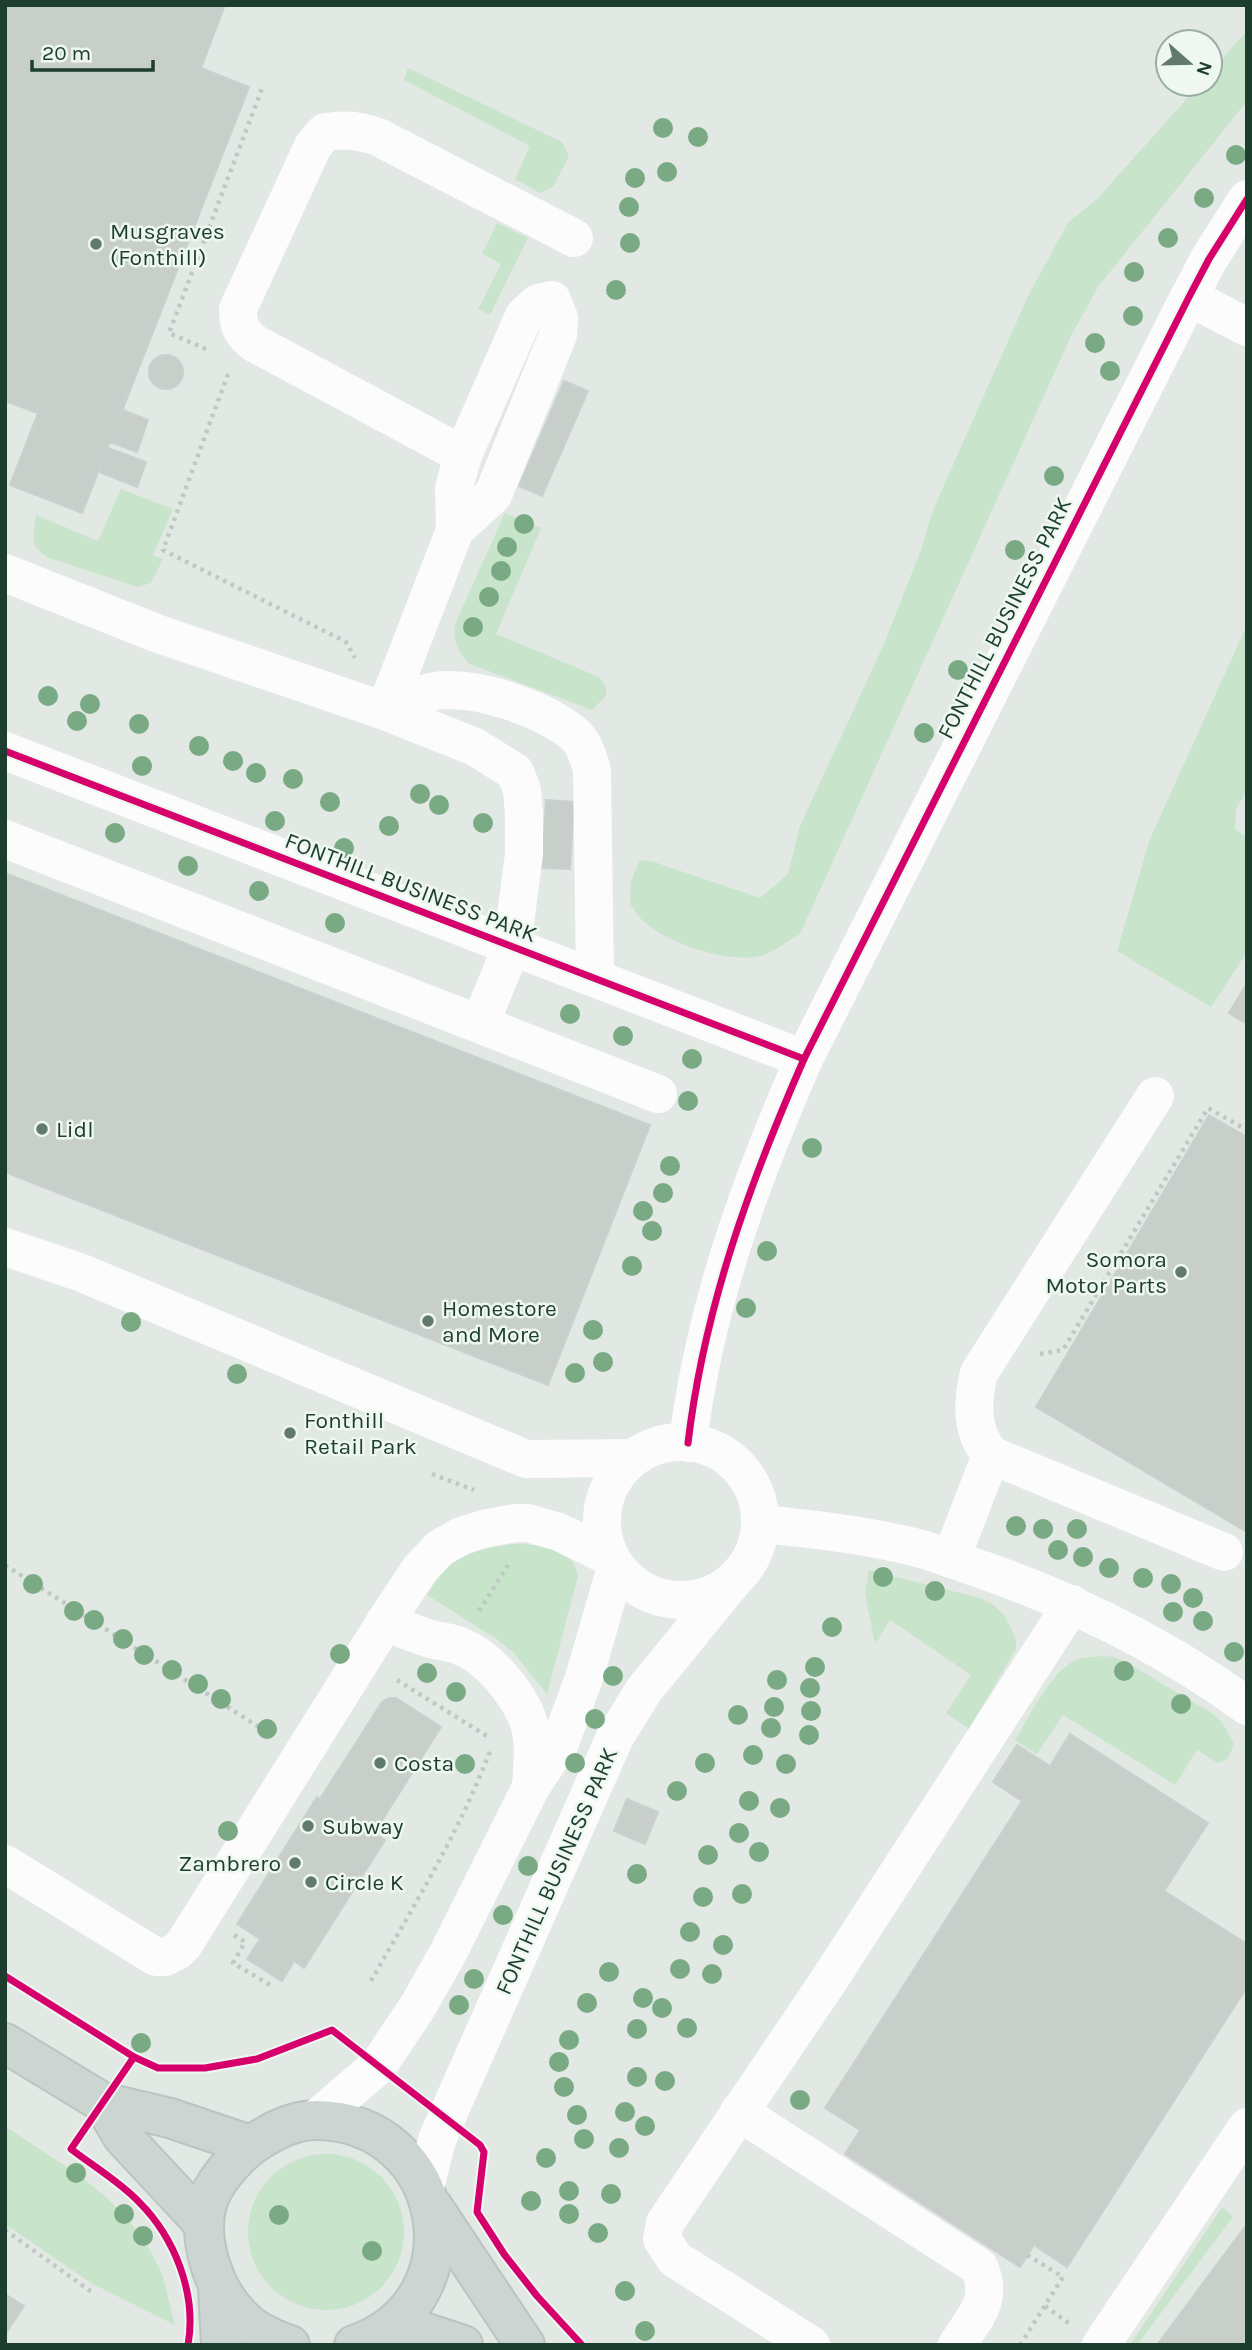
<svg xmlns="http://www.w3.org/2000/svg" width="1252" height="2350" font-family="Karla,sans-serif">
  <rect width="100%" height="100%" fill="#e2e8e4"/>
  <g fill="#c8e4cb">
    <path d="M 1247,31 L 1247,101 L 1098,287 L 1072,334 L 800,934 C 788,941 770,955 756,957 C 723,961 668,944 643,921 C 638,916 634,909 630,904 L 631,881 L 640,860 L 654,862 L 760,898 L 788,874 L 800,826 L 884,644 L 921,550 L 933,510 L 1029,294 L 1068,223 L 1097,199 L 1200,84 L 1210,84 L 1210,72 Z"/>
    <path d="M 408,68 L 562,142 L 569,156 L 553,187 L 540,193 L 515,179 L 530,146 L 404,80 Z"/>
    <path d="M 497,223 L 528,238 L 490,315 L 478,309 L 501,264 L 482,254 Z"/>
    <path d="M 121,489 L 173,509 L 153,555 L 163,559 L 151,583 L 138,587 L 49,558 C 28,546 33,536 36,515 L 98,541 Z"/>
    <path d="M 505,513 L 541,528 L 496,634 L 599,677 L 606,688 L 606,696 L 592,710 L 470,664 C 458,652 453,641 455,624 Z"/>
    <path d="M 1247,625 L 1247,790 L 1236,809 L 1235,829 L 1247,837 L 1247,952 L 1211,1007 L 1117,951 L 1150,839 Z"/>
    <path d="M 513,1544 C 538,1544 573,1547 578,1576 L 547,1694 L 514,1653 L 495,1638 L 427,1595 C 433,1587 439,1575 447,1568 C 463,1552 491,1547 513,1544 Z"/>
    <path d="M 869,1570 L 980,1598 L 992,1604 L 1004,1615 L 1016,1639 L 1016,1649 L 969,1729 L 946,1713 L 971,1675 L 890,1620 L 875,1644 L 865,1593 Z"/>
    <path d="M 1104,1656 L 1113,1657 L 1124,1661 L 1213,1714 L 1222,1722 L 1234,1744 C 1230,1754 1229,1761 1218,1763 L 1197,1750 L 1175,1785 L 1063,1715 L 1037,1754 L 1015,1740 C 1029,1717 1051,1671 1076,1660 C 1084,1657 1095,1657 1104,1656 Z"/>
    <path d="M 5,2126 C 67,2168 130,2200 161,2272 C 167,2289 170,2308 175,2325 L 91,2283 L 5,2224 Z"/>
    <circle cx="326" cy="2232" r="78"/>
    <path d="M 1222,2207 L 1233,2217 L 1137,2345 L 1130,2345 Z"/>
  </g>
  <g fill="#c8cfcb" stroke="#cad1cd" stroke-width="2">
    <path d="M 5,5 L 225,5 L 201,68 L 249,87 L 82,513 L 10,485 L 38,413 L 5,401 Z"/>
    <circle cx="166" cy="372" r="17"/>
    <path d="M 564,381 L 588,391 L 542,496 L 519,486 Z"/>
    <path d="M 123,410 L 148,420 L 137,452 L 110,442 Z"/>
    <path d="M 108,448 L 146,462 L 137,487 L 99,472 Z"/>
    <path d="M 546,800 L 574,802 L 570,869 L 542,868 Z"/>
    <path d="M 5,873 L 650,1125 L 548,1385 L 5,1172 Z"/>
    <path d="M 1247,983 L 1247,1024 L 1229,1013 Z"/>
    <path d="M 1209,1115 L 1247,1137 L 1247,1532 L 1036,1407 Z"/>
    <path d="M 389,1698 L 396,1698 L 441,1727 L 374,1833 L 320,1799 L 382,1702 Z"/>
    <path d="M 1070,1734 L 1208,1823 L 1164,1891 L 1247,1944 L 1247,1987 L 1067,2267 L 1034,2245 L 1020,2267 L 845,2154 L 860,2130 L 825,2108 L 1022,1801 L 993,1782 L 1017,1745 L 1050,1766 Z"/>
    <path d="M 317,1797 L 385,1840 L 304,1968 L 294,1961 L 282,1981 L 247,1959 L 260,1939 L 237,1924 Z"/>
    <path d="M 627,1799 L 658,1812 L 645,1844 L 614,1831 Z"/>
    <path d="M 1247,2224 L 1247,2345 L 1157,2345 Z"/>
    <path d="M 5,2294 L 24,2306 L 6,2333 L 5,2333 Z"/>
  </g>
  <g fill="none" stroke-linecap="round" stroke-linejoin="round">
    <defs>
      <g id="major">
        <path d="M 5,2043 L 102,2102 L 170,2118 L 250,2145"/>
        <path d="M 102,2102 L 123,2137 L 204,2224"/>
        <path d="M 433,2207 L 525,2345"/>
        <path d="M 218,2287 L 221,2345"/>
        <path d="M 396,2323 L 463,2345"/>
        <path d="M 290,2345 C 272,2339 253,2331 240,2316 C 213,2289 195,2235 209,2198 C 217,2177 242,2150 261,2139 C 276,2129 297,2120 316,2120 C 449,2121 480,2302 354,2345"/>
      </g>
    </defs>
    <use href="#major" stroke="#bbc5c0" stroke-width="42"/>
    <g stroke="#bfc9c3" stroke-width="4.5" stroke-dasharray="3.5 5" stroke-linecap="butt">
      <path d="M 206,349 L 169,333 L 263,86"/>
      <path d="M 228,374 L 163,550 L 346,642 L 355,658"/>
      <path d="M 1040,1354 L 1063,1350 L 1208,1108 L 1247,1130"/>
      <path d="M 432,1474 L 474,1490"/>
      <path d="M 5,1565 L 270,1734"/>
      <path d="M 479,1611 L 508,1565"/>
      <path d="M 397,1680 L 490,1738"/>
      <path d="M 234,1935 L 245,1942 L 233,1963 L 270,1985"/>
      <path d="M 371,1981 C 414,1905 461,1830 491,1748"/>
      <path d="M 5,2230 L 93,2293"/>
      <path d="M 1045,2306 L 1070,2324"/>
      <path d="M 1020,2345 L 1063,2277 L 1027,2255"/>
    </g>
    <g stroke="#fbfcfb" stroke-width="38">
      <path d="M 1189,297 L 1247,327"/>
      <path d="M 463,455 L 254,343 C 241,332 238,326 238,309 L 313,146 L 325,132 C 347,129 357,130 378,137 L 574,238"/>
      <path d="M 5,573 L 156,633 L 385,711 L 475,747 L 515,772 L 522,790 L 524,814 L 524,854 L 512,946 L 480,1024"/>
      <path d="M 385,711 L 455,530 L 454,488 L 463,455 L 524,316 L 538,303 L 552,300 L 559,318 L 558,335 L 493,495 L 455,530"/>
      <path d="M 385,711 C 405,703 424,690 446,690 C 484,689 543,709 573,733 C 584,742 589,758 592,771 L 595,978"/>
      <path d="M 5,751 L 804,1059"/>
      <path d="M 5,839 L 658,1094"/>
      <path d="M 5,1247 L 82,1273 L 526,1459 L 632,1458"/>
      <circle cx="681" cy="1521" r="79"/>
      <path d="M 688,1443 C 704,1308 750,1182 804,1059 L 1189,297 L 1209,259 L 1247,199"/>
      <path d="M 991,1455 L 1224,1552"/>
      <path d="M 760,1524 C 813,1529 866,1535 918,1548 C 940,1554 961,1563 983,1570 C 1077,1603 1166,1647 1247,1706"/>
      <path d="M 951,1559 L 991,1455 C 971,1433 972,1401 979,1373 L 1155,1096"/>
      <path d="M 385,1622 C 400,1628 415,1634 431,1639 C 441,1642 453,1642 462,1647 C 493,1660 529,1705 532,1738 C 534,1754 532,1771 531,1787"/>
      <path d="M 5,1864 L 156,1957 L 165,1957 L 177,1951 L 184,1944 L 385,1622 L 420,1569 L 440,1548 L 461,1536 L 483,1529 L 515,1523 L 528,1523 L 559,1532 L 610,1557"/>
      <path d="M 739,2112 L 979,2267 C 994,2301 975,2316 957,2345"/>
      <path d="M 315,2120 L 378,2066 L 418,2006 L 448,1953 L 531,1787 L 560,1743 L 584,1678 L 616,1567"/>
      <path d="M 425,2187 L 437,2140 L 446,2119 L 615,1737 L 644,1690 L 733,1581"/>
      <path d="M 811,2345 L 675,2259 L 662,2239 L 665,2223 L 829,1980 L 1072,1604"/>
      <path d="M 1101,2345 L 1247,2127"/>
    </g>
    <use href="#major" stroke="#ccd5d1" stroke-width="38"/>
    <defs>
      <g id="cycleway">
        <path d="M 5,751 L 804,1059"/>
        <path d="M 688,1443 C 704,1308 750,1182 804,1059 L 1189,297 L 1209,259 L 1247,199"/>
        <path d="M 5,1976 L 134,2057 L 158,2068 L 205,2068 L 257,2059 L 332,2030 L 480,2145 L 484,2152 L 477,2212 L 504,2254 L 537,2296 L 582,2345"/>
        <path d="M 134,2057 L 71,2149 C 93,2166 120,2182 139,2202 C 175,2238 197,2294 188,2345"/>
      </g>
    </defs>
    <use href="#cycleway" stroke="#eef8f1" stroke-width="11"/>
    <use href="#cycleway" stroke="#d6006c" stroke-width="7"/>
  </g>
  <g fill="#79aa83">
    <circle cx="663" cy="128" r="10"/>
    <circle cx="698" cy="137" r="10"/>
    <circle cx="1236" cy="155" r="10"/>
    <circle cx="667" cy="172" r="10"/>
    <circle cx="635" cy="178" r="10"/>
    <circle cx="1204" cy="198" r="10"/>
    <circle cx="629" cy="207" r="10"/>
    <circle cx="1168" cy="238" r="10"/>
    <circle cx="630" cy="243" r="10"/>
    <circle cx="1134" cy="272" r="10"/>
    <circle cx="616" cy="290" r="10"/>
    <circle cx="1133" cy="316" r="10"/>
    <circle cx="1095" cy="343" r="10"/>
    <circle cx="1110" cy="371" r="10"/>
    <circle cx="1054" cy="476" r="10"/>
    <circle cx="524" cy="524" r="10"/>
    <circle cx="507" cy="547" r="10"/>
    <circle cx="1015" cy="550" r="10"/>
    <circle cx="501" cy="571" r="10"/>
    <circle cx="489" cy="597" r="10"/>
    <circle cx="473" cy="627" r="10"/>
    <circle cx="958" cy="670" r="10"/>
    <circle cx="48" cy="696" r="10"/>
    <circle cx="90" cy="704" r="10"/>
    <circle cx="77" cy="721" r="10"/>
    <circle cx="139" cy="724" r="10"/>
    <circle cx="924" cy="733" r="10"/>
    <circle cx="199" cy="746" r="10"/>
    <circle cx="233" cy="761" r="10"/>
    <circle cx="142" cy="766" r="10"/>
    <circle cx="256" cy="773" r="10"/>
    <circle cx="293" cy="779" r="10"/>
    <circle cx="420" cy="794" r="10"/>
    <circle cx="330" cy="802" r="10"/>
    <circle cx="439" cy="805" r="10"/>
    <circle cx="275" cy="821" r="10"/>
    <circle cx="483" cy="823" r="10"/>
    <circle cx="389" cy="826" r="10"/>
    <circle cx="115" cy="833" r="10"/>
    <circle cx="344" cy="848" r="10"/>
    <circle cx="188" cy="866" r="10"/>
    <circle cx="259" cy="891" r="10"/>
    <circle cx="335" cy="923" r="10"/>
    <circle cx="570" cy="1014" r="10"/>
    <circle cx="623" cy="1036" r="10"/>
    <circle cx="692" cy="1059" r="10"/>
    <circle cx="688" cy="1101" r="10"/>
    <circle cx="812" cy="1148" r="10"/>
    <circle cx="670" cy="1166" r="10"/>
    <circle cx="663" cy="1193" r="10"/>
    <circle cx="643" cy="1211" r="10"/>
    <circle cx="652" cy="1231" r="10"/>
    <circle cx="767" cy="1251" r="10"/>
    <circle cx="632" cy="1266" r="10"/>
    <circle cx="746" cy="1308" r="10"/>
    <circle cx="131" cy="1322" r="10"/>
    <circle cx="593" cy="1330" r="10"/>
    <circle cx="603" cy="1362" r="10"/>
    <circle cx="575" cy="1373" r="10"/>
    <circle cx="237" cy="1374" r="10"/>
    <circle cx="1016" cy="1526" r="10"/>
    <circle cx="1043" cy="1529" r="10"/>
    <circle cx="1077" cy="1529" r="10"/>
    <circle cx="1058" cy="1550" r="10"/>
    <circle cx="1083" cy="1557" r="10"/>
    <circle cx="1109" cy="1568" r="10"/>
    <circle cx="883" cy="1577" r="10"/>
    <circle cx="1143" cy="1578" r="10"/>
    <circle cx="33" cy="1584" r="10"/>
    <circle cx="1171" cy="1584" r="10"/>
    <circle cx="935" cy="1591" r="10"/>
    <circle cx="1193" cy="1598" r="10"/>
    <circle cx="74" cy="1611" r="10"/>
    <circle cx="1173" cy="1612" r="10"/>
    <circle cx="94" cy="1620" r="10"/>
    <circle cx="1203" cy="1621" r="10"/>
    <circle cx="832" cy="1627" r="10"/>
    <circle cx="123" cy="1639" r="10"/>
    <circle cx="1234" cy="1652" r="10"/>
    <circle cx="340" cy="1654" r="10"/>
    <circle cx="144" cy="1655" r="10"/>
    <circle cx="815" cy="1667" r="10"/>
    <circle cx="172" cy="1670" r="10"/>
    <circle cx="1124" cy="1671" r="10"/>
    <circle cx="427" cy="1673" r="10"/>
    <circle cx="613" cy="1676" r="10"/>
    <circle cx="777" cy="1680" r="10"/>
    <circle cx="198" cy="1684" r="10"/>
    <circle cx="810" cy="1688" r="10"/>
    <circle cx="456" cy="1692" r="10"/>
    <circle cx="221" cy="1699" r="10"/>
    <circle cx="1181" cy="1704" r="10"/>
    <circle cx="774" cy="1707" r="10"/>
    <circle cx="811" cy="1711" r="10"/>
    <circle cx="738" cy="1715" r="10"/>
    <circle cx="595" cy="1719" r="10"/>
    <circle cx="771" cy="1728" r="10"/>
    <circle cx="267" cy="1729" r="10"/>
    <circle cx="809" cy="1735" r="10"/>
    <circle cx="753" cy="1755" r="10"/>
    <circle cx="575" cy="1763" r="10"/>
    <circle cx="705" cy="1763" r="10"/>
    <circle cx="465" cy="1764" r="10"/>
    <circle cx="786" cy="1764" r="10"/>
    <circle cx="677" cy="1791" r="10"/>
    <circle cx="749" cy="1801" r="10"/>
    <circle cx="780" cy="1808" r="10"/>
    <circle cx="228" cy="1831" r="10"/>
    <circle cx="739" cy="1833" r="10"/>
    <circle cx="759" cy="1852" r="10"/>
    <circle cx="708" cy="1855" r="10"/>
    <circle cx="528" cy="1866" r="10"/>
    <circle cx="637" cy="1874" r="10"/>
    <circle cx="742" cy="1894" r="10"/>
    <circle cx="703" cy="1897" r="10"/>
    <circle cx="503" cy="1915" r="10"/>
    <circle cx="690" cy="1932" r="10"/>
    <circle cx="723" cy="1945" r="10"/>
    <circle cx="680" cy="1969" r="10"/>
    <circle cx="609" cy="1972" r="10"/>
    <circle cx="712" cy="1974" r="10"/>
    <circle cx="474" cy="1979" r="10"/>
    <circle cx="643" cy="1998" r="10"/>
    <circle cx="587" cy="2003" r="10"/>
    <circle cx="459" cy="2005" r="10"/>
    <circle cx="662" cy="2008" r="10"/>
    <circle cx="687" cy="2028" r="10"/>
    <circle cx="637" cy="2029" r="10"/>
    <circle cx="569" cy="2040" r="10"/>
    <circle cx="141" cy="2043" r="10"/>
    <circle cx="559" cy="2062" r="10"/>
    <circle cx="637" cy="2077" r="10"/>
    <circle cx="665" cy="2081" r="10"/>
    <circle cx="564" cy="2087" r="10"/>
    <circle cx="800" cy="2100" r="10"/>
    <circle cx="625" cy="2112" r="10"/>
    <circle cx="577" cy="2115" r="10"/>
    <circle cx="645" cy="2126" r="10"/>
    <circle cx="584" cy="2139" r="10"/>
    <circle cx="619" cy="2148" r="10"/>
    <circle cx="546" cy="2158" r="10"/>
    <circle cx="76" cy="2173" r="10"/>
    <circle cx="569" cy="2191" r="10"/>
    <circle cx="611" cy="2194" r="10"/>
    <circle cx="531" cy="2201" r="10"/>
    <circle cx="124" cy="2214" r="10"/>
    <circle cx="569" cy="2214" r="10"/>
    <circle cx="279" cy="2215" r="10"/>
    <circle cx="598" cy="2233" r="10"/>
    <circle cx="143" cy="2236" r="10"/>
    <circle cx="372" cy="2251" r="10"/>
    <circle cx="625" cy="2291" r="10"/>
    <circle cx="645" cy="2331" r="10"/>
  </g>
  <g fill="#62796e" stroke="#eef8f1" stroke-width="2.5">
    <circle cx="96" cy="244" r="7"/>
    <circle cx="42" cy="1129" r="7"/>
    <circle cx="1181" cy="1272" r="7"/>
    <circle cx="428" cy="1321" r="7"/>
    <circle cx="290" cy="1433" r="7"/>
    <circle cx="380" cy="1763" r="7"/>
    <circle cx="308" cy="1826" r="7"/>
    <circle cx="295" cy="1863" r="7"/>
    <circle cx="311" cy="1882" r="7"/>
  </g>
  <g text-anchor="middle" stroke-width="5" stroke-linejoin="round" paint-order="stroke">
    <g font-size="23" fill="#1d3d2e" stroke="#eef8f1" text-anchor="start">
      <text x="110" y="239">Musgraves<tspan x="110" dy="26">(Fonthill)</tspan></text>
      <text x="56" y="1137">Lidl</text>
      <text x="1167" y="1267" text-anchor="end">Somora<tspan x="1167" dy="26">Motor Parts</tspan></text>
      <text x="442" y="1316">Homestore<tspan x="442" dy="26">and More</tspan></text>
      <text x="304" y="1428">Fonthill<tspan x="304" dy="26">Retail Park</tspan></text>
      <text x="394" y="1771">Costa</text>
      <text x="322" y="1834">Subway</text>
      <text x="281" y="1871" text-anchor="end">Zambrero</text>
      <text x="325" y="1890">Circle K</text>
    </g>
    <g font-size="23" fill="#1d3d2e" stroke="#eef8f1">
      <text transform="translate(1004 618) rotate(-63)" y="8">FONTHILL BUSINESS PARK</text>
      <text transform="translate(411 887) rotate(21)" y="8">FONTHILL BUSINESS PARK</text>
      <text transform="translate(556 1871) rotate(-66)" y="8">FONTHILL BUSINESS PARK</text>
    </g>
  </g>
  <rect width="1252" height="2350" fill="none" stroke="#1d3d2e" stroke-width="14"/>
  <g transform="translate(1189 63) rotate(110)"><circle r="33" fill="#eef8f1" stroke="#9aada3" stroke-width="2"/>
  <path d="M0-5L12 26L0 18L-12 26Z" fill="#62796e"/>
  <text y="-10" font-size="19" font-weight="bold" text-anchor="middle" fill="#1d3d2e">N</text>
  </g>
  <path d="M32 60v10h121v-10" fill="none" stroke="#1d3d2e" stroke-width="3.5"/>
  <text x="42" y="60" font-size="21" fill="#1d3d2e" stroke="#eef8f1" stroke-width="5" paint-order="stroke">20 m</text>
</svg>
